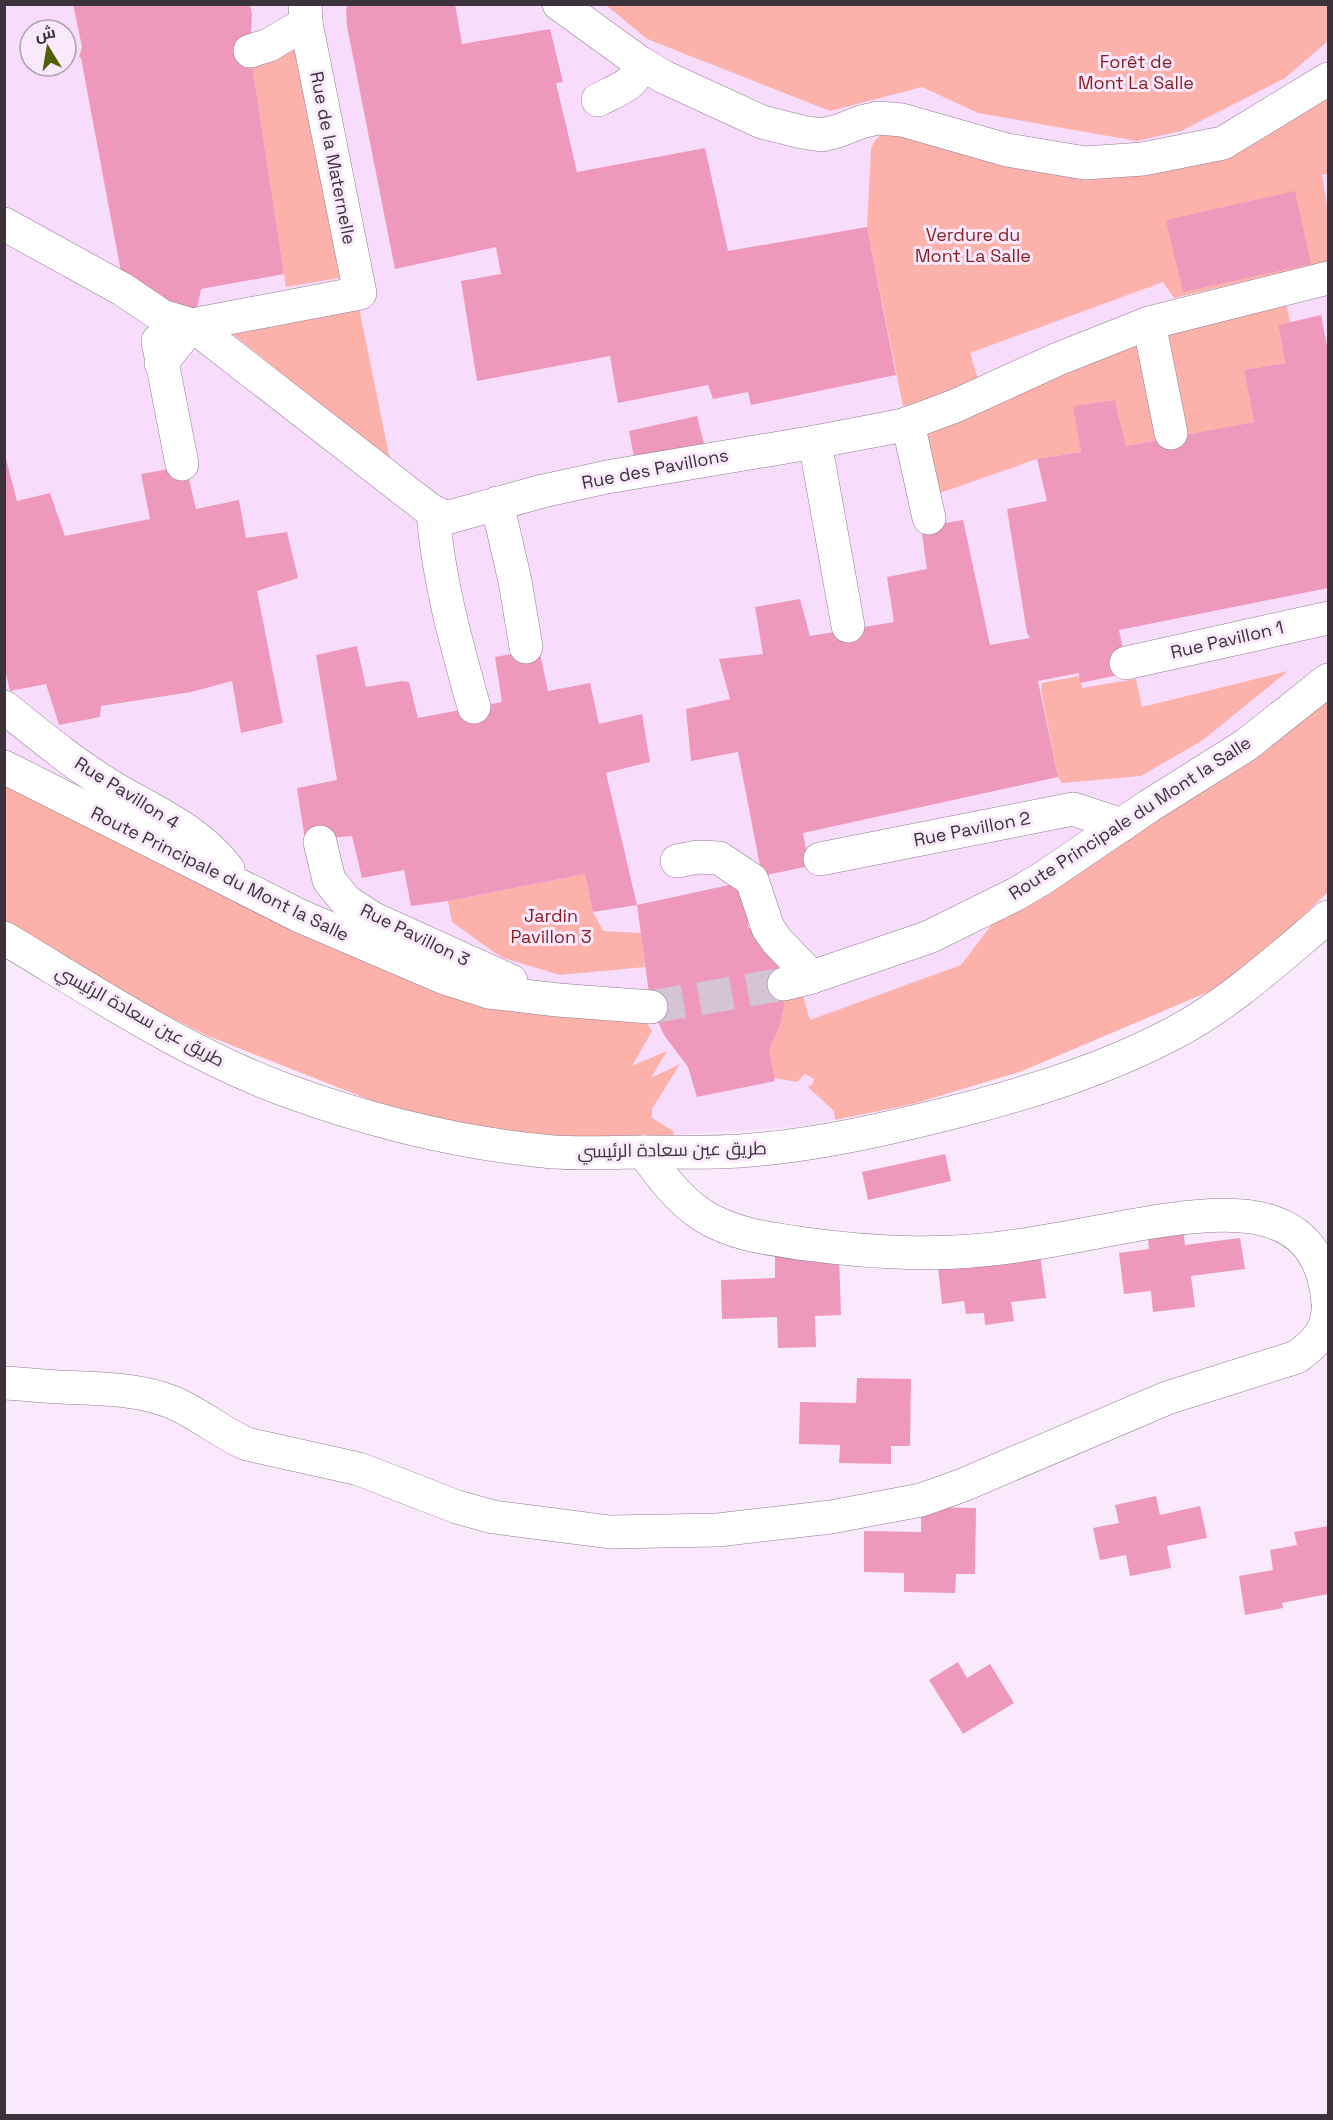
<svg xmlns="http://www.w3.org/2000/svg" width="1333" height="2120" font-family="'Space Grotesk',Cairo,sans-serif">
  <rect width="100%" height="100%" fill="#fae8fc"/>
  <path fill="#f8dcfc" fill-rule="evenodd" d="M 4,5 L 1328,5 L 1328,892 L 1208,992 L 1022,1071 L 913,1104 L 804,1126 L 619,1139 L 208,1036 L 96,980 L 5,923 ZM 30,30 L 66,30 L 66,66 L 30,66 Z"/>
  <g fill="#fcb1aa">
    <path d="M 606,5 L 1328,5 L 1328,41 L 1285,78 L 1181,131 L 1137,141 L 978,113 L 922,87 L 830,111 L 647,39 Z"/>
    <path d="M 303,24 L 345,277 L 286,287 L 250,51 Z"/>
    <path d="M 1328,80 L 1328,174 L 1322,175 L 1328,212 L 1328,262 L 1174,298 L 1163,282 L 970,353 L 978,379 L 919,402 L 903,406 L 867,227 L 871,149 L 874,142 L 886,128 L 1007,151 L 1223,143 Z"/>
    <path d="M 1284,292 L 1290,322 L 1278,326 L 1285,363 L 1244,370 L 1254,422 L 1186,435 L 1164,332 Z"/>
    <path d="M 358,303 L 390,460 L 229,331 Z"/>
    <path d="M 1136,336 L 1157,440 L 1126,446 L 1115,400 L 1074,406 L 1081,452 L 1037,459 L 937,494 L 922,426 Z"/>
    <path d="M 1288,671 L 1203,740 L 1141,776 L 1062,783 L 1058,777 L 1041,690 L 1042,683 L 1079,676 L 1082,688 L 1136,679 L 1142,707 Z"/>
    <path d="M 1328,674 L 1328,892 L 1261,957 L 1208,992 L 1022,1071 L 913,1104 L 835,1120 L 834,1111 L 808,1087 L 812,1085 L 814,1079 L 805,1074 L 797,1082 L 774,1078 L 769,1050 L 779,1028 L 784,984 L 798,979 L 810,1020 L 961,965 L 1015,894 Z"/>
    <path d="M 4,783 L 358,954 L 636,1006 L 652,1031 L 632,1066 L 667,1051 L 651,1078 L 680,1064 L 652,1109 L 652,1118 L 673,1131 L 674,1135 L 619,1139 L 504,1133 L 398,1111 L 208,1036 L 96,980 L 5,922 Z"/>
    <path d="M 585,874 L 593,912 L 603,931 L 641,933 L 645,967 L 560,975 L 501,957 L 452,922 L 448,901 Z"/>
  </g>
  <g fill="#ee99bc">
    <path d="M 73,4 L 250,4 L 252,14 L 250,51 L 284,274 L 201,289 L 194,324 L 121,272 L 81,58 L 79,57 L 82,47 Z"/>
    <path d="M 348,4 L 455,4 L 462,44 L 550,29 L 563,82 L 556,83 L 577,172 L 705,148 L 728,251 L 867,227 L 896,375 L 751,405 L 748,392 L 713,399 L 708,385 L 618,403 L 610,356 L 477,381 L 461,281 L 501,274 L 496,247 L 395,269 L 347,26 L 346,10 Z"/>
    <path d="M 1295,191 L 1311,264 L 1183,292 L 1166,220 Z"/>
    <path d="M 1321,315 L 1328,351 L 1328,588 L 1119,630 L 1128,673 L 1080,683 L 1079,673 L 1038,681 L 1058,777 L 803,833 L 809,866 L 762,876 L 738,752 L 691,761 L 686,709 L 730,699 L 719,659 L 763,654 L 755,607 L 800,599 L 810,636 L 894,622 L 887,577 L 927,569 L 921,527 L 963,520 L 990,645 L 1030,638 L 1027,633 L 1007,509 L 1047,501 L 1037,459 L 1081,452 L 1073,406 L 1115,400 L 1126,446 L 1254,422 L 1244,370 L 1285,363 L 1278,325 Z"/>
    <path d="M 697,416 L 704,444 L 634,457 L 629,431 Z"/>
    <path d="M 4,459 L 6,459 L 17,501 L 50,493 L 65,536 L 150,519 L 141,474 L 186,466 L 196,509 L 239,500 L 246,538 L 287,532 L 298,578 L 257,591 L 283,723 L 241,733 L 232,681 L 191,692 L 101,706 L 100,717 L 59,725 L 46,684 L 10,691 L 4,666 Z"/>
    <path d="M 357,646 L 366,687 L 402,681 L 409,682 L 418,718 L 502,702 L 495,657 L 539,649 L 548,691 L 590,683 L 599,724 L 642,714 L 650,762 L 606,773 L 637,905 L 752,880 L 748,927 L 772,949 L 784,984 L 784,1007 L 779,1028 L 769,1050 L 775,1081 L 697,1097 L 688,1067 L 664,1035 L 654,1013 L 649,993 L 637,905 L 593,912 L 585,874 L 448,901 L 411,906 L 404,870 L 362,878 L 352,836 L 305,840 L 297,788 L 337,780 L 316,655 Z"/>
    <path d="M 945,1154 L 951,1181 L 868,1200 L 862,1172 Z"/>
    <path d="M 1183,1226 L 1185,1245 L 1240,1238 L 1245,1269 L 1191,1276 L 1195,1307 L 1153,1312 L 1151,1291 L 1124,1294 L 1119,1253 L 1149,1249 L 1147,1231 Z"/>
    <path d="M 839,1254 L 841,1315 L 815,1316 L 816,1347 L 778,1348 L 777,1317 L 722,1319 L 721,1280 L 775,1278 L 775,1255 Z"/>
    <path d="M 1040,1255 L 1046,1298 L 1011,1302 L 1014,1321 L 985,1325 L 984,1313 L 966,1314 L 964,1301 L 942,1304 L 938,1267 Z"/>
    <path d="M 857,1378 L 911,1379 L 910,1446 L 891,1446 L 891,1464 L 839,1463 L 840,1445 L 799,1444 L 800,1402 L 856,1403 Z"/>
    <path d="M 1156,1496 L 1160,1515 L 1200,1506 L 1207,1538 L 1167,1546 L 1171,1568 L 1130,1576 L 1126,1555 L 1100,1560 L 1093,1528 L 1119,1523 L 1115,1505 Z"/>
    <path d="M 921,1507 L 976,1508 L 975,1574 L 956,1574 L 955,1593 L 904,1592 L 904,1573 L 864,1572 L 864,1531 L 921,1532 Z"/>
    <path d="M 1328,1526 L 1328,1594 L 1282,1603 L 1283,1608 L 1245,1615 L 1239,1576 L 1273,1570 L 1270,1550 L 1297,1545 L 1294,1532 Z"/>
    <path d="M 958,1662 L 967,1678 L 990,1664 L 1014,1703 L 963,1734 L 929,1680 Z"/>
  </g>
  <g fill="none" stroke-linecap="round" stroke-linejoin="round">
    <path stroke="#d4c4d6" stroke-width="33" stroke-dasharray="33 16" stroke-linecap="butt" d="M 651,1007 L 784,984"/>
    <defs>
      <g id="street">
        <path d="M 559,4 L 639,62 L 664,77 L 762,122 L 802,132 L 822,135 L 838,131 L 861,122 L 878,118 L 902,120 L 1007,150 L 1085,163 L 1143,159 L 1223,143 L 1328,79"/>
        <path d="M 250,51 L 269,45 L 306,23"/>
        <path d="M 598,100 C 614,91 639,85 639,62"/>
        <path d="M 4,224 L 122,289 L 162,316 L 192,325 L 430,510 L 446,518 L 543,491 L 607,477 L 815,442 L 904,425 L 955,406 L 1058,359 L 1149,323 L 1328,278"/>
        <path d="M 1149,323 L 1171,433"/>
        <path d="M 158,341 L 182,464"/>
        <path d="M 161,363 L 192,325 L 360,293 L 306,23 L 305,4"/>
        <path d="M 908,423 L 929,518"/>
        <path d="M 815,442 L 848,626"/>
        <path d="M 497,503 L 515,581 L 526,647"/>
        <path d="M 433,512 C 438,578 456,643 474,707"/>
        <path d="M 1126,663 L 1328,618"/>
        <path d="M 4,707 C 39,735 74,764 112,787 C 154,812 197,829 228,869"/>
        <path d="M 4,767 L 300,916 L 445,978 L 489,992 L 558,1000 L 651,1007"/>
        <path d="M 320,842 L 329,880 L 346,901 L 372,918 L 511,981"/>
        <path d="M 820,859 L 1073,809 L 1122,825"/>
        <path d="M 677,861 L 698,857 L 719,858 L 752,880 L 768,928 L 777,941 L 812,977"/>
        <path d="M 784,984 L 812,977 L 929,937 L 1016,894 L 1043,878 L 1149,806 L 1246,745 L 1328,680"/>
        <path d="M 644,1152 C 660,1175 678,1199 702,1215 C 733,1235 771,1239 806,1244 C 880,1254 949,1257 1023,1245 C 1071,1238 1118,1227 1166,1220 C 1194,1216 1224,1213 1252,1217 C 1302,1225 1324,1254 1328,1303"/>
        <path d="M 4,1383 C 23,1384 41,1386 60,1387 C 98,1389 138,1388 174,1403 C 200,1414 221,1433 247,1444 L 359,1469 L 457,1507 L 493,1517 L 610,1532 L 718,1530 L 831,1517 L 921,1500 L 963,1485 L 1167,1398 L 1297,1357 C 1314,1344 1327,1333 1328,1310"/>
      </g>
      <path id="secondary" d="M 4,938 C 96,993 187,1054 288,1091 C 373,1122 463,1144 553,1152 C 584,1154 616,1152 647,1152 C 678,1152 709,1153 740,1151 C 814,1146 887,1129 958,1111 C 1032,1092 1106,1069 1174,1033 C 1231,1003 1279,958 1328,917"/>
    </defs>
    <use href="#street" stroke="#907b93" stroke-width="34"/>
    <use href="#secondary" stroke="#907b93" stroke-width="34"/>
    <use href="#street" stroke="#fff" stroke-width="33"/>
    <use href="#secondary" stroke="#fff" stroke-width="33"/>
  </g>
  <g text-anchor="middle" stroke-width="6" stroke-linejoin="round" paint-order="stroke">
    <g font-size="18" fill="#871d1f" stroke="#fae8fc">
      <text x="1136" y="68">Forêt de<tspan x="1136" dy="21">Mont La Salle</tspan></text>
      <text x="973" y="241">Verdure du<tspan x="973" dy="21">Mont La Salle</tspan></text>
      <text x="551" y="922">Jardin<tspan x="551" dy="21">Pavillon 3</tspan></text>
    </g>
    <g font-size="18" fill="#3b323c" stroke="#fae8fc">
      <text transform="translate(333 158) rotate(79)" y="6">Rue de la Maternelle</text>
      <text transform="translate(655 469) rotate(-11)" y="6">Rue des Pavillons</text>
      <text transform="translate(1227 640) rotate(-13)" y="6">Rue Pavillon 1</text>
      <text transform="translate(127 793) rotate(32)" y="6">Rue Pavillon 4</text>
      <text transform="translate(1130 818) rotate(-33)" y="6">Route Principale du Mont la Salle</text>
      <text transform="translate(972 829) rotate(-11)" y="6">Rue Pavillon 2</text>
      <text transform="translate(220 874) rotate(26)" y="6">Route Principale du Mont la Salle</text>
      <text transform="translate(415 935) rotate(26)" y="6">Rue Pavillon 3</text>
      <text transform="translate(140 1016) rotate(29)" y="6">طريق عين سعادة الرئيسي</text>
      <text transform="translate(672 1150) rotate(-1)" y="6">طريق عين سعادة الرئيسي</text>
    </g>
  </g>
  <rect width="1333" height="2120" fill="none" stroke="#3b323c" stroke-width="12"/>
  <g transform="translate(48 48) rotate(349)"><circle r="28" fill="#fae8fc" stroke="#ae9faf" stroke-width="1.5"/>
  <path d="M0-4.5L10 22L0 15L-10 22Z" fill="#515f00"/>
  <text y="-9" font-size="16" font-weight="bold" text-anchor="middle" fill="#3b323c">ش</text>
  </g>
</svg>
